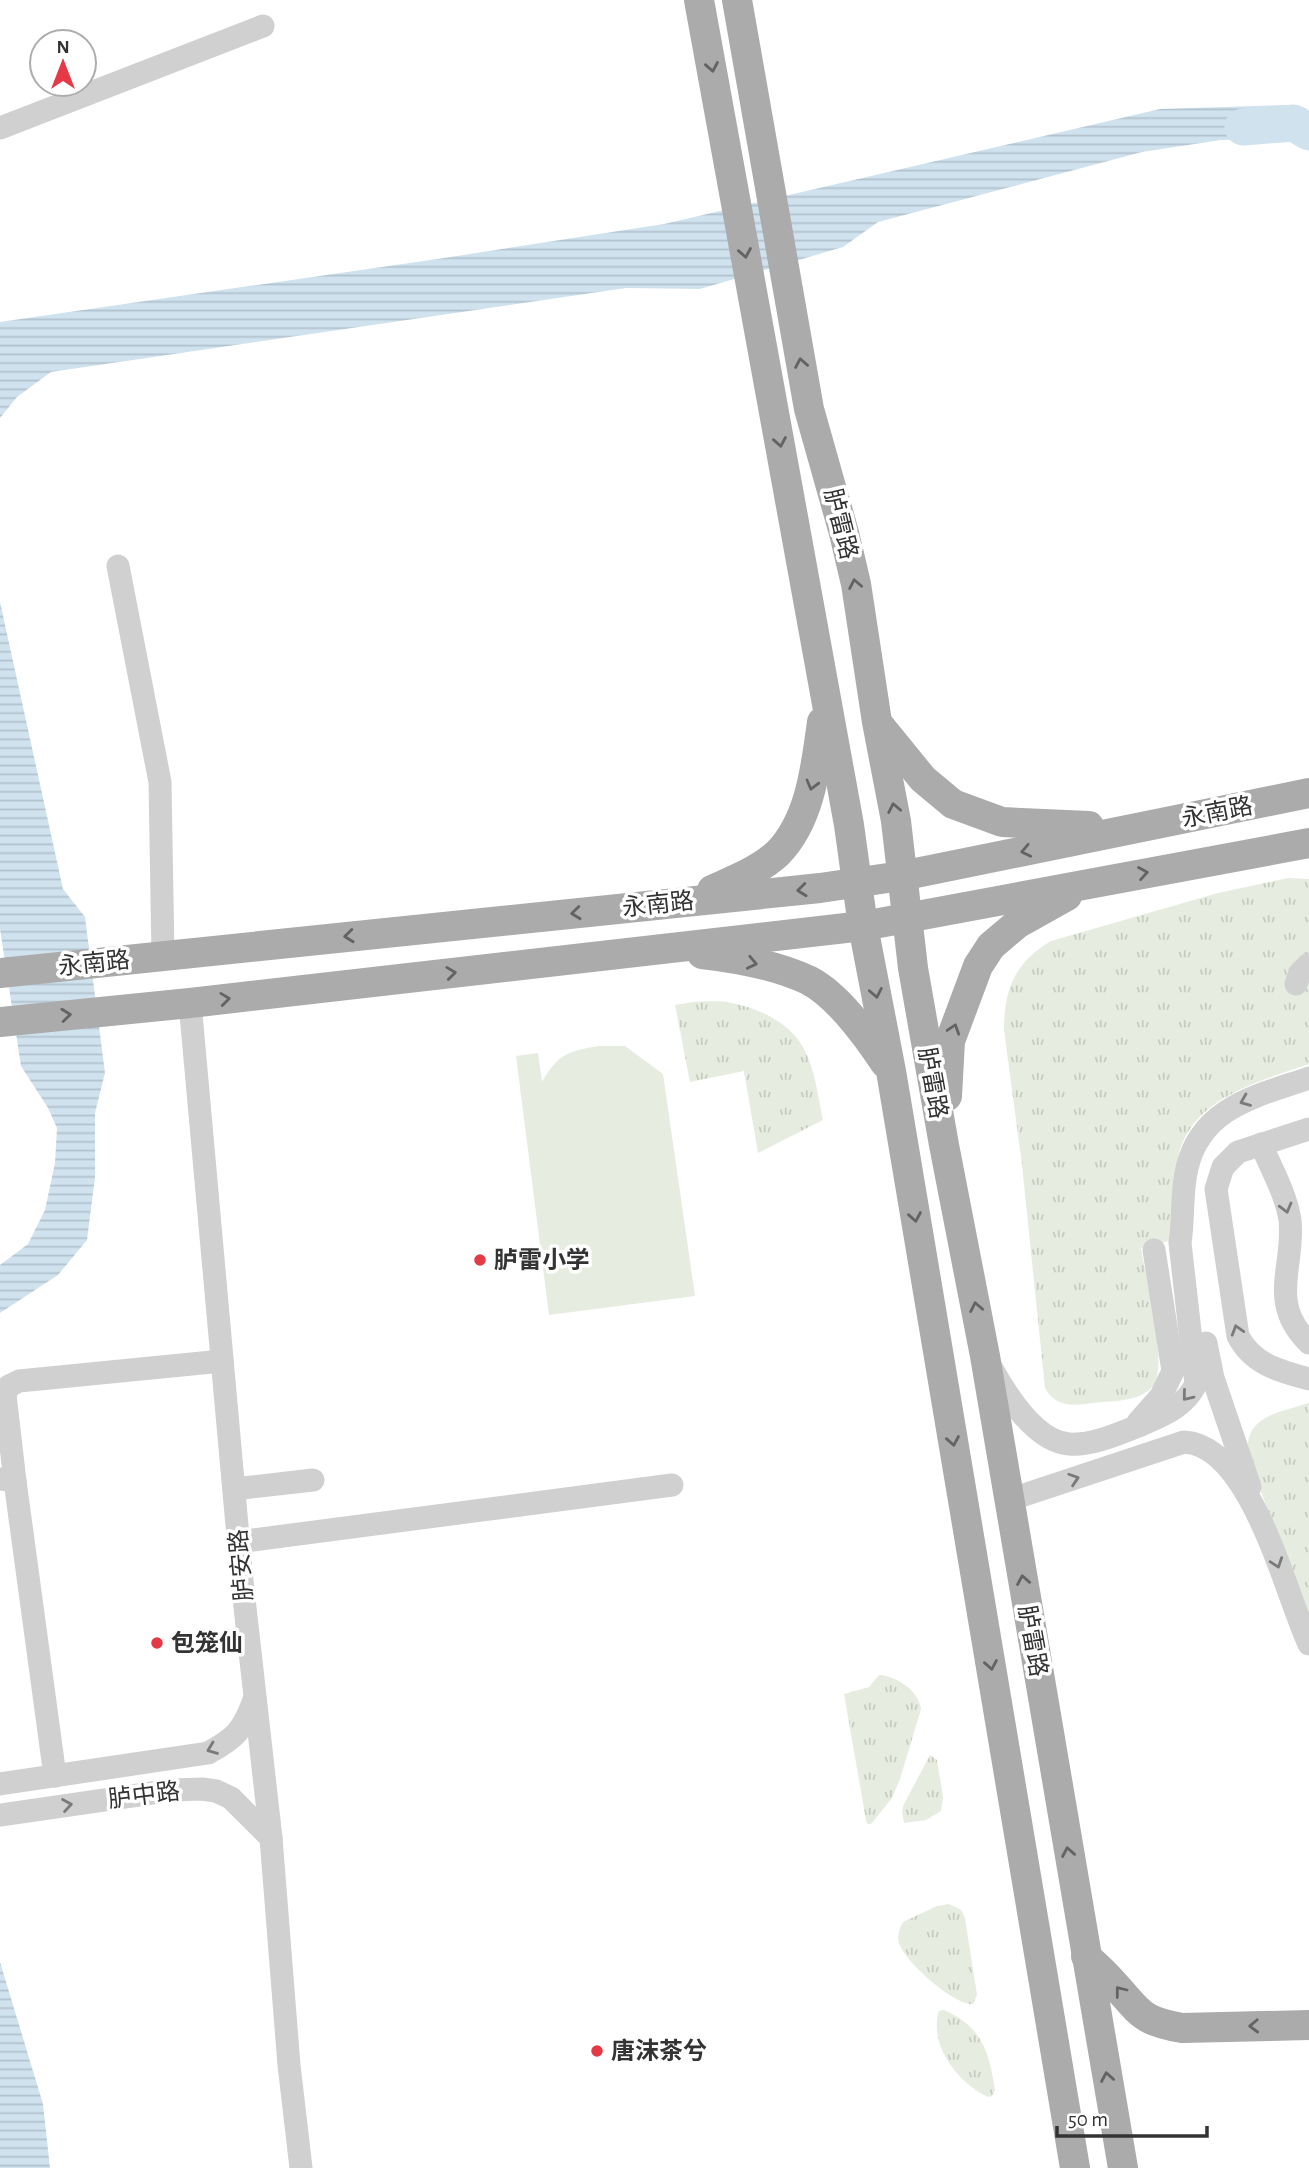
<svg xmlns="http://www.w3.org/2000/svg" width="1309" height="2168" font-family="'Alegreya Sans','Noto Sans SC',sans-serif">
  <defs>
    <pattern id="grass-tufts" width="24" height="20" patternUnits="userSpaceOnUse" patternTransform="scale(1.75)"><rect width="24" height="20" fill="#e6ecdf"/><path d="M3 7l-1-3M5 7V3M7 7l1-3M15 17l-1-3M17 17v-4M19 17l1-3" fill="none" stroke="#c6cbc0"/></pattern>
    <pattern id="water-rules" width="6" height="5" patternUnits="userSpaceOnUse" patternTransform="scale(1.75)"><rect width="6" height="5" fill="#cfe2ee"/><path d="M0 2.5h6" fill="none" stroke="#b2c2cd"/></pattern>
  </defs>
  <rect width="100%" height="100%" fill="#fff"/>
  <g fill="url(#grass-tufts)">
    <path d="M 1288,878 L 1309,879 L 1309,1064 C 1258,1082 1186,1099 1177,1163 C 1174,1187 1177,1214 1177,1239 L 1141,1248 C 1145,1275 1169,1366 1153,1386 C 1141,1402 1110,1401 1092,1403 C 1073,1406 1055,1407 1045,1388 L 1022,1165 L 1004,1030 C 1004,989 1015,962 1051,941 L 1218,893 Z"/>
    <path d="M 693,1002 C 706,1002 720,1000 731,1003 C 758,1008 789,1022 803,1047 C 815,1069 818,1096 823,1120 L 758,1153 L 744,1071 L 690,1082 L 675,1005 Z"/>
    <path d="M 1309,1403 L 1309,1617 L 1296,1590 L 1248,1455 C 1244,1415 1279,1413 1309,1403 Z"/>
    <path d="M 879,1675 C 897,1676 919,1691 921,1709 L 900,1779 L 892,1798 L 871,1824 L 867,1824 L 866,1820 L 844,1694 L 869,1687 Z"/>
    <path d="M 930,1755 L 937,1760 L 943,1797 L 941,1811 L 926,1820 L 904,1823 L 902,1811 L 904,1804 Z"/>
    <path d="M 949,1904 L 961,1910 L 965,1918 L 977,1995 L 973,2004 C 953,2005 905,1962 899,1943 C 897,1936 899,1929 903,1922 L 937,1906 Z"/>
    <path d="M 944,2010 C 983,2027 989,2053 995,2090 L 992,2096 L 988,2097 C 959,2084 928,2045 939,2011 Z"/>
  </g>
  <path fill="#e6ecdf" d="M 599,1046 L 625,1046 L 663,1074 L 695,1296 L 549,1315 L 516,1056 L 538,1053 L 542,1082 C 558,1054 568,1051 599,1046 Z"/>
  <g fill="url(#water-rules)">
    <path d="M 1286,105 L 1299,139 L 1221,140 L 1142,152 L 878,222 L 843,247 L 700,289 L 626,288 L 51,372 L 17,397 L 0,418 L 0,322 L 444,258 L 664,224 L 1160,109 Z"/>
    <path d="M 0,602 L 63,889 L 85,917 L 105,1073 L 95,1113 L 95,1177 L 87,1240 L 58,1275 L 0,1313 L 0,1265 L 28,1244 L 45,1210 L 55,1163 L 57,1128 L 48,1108 L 21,1066 L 0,929 Z"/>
    <path d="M 0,1962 L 43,2104 L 50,2168 L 0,2168 Z"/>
  </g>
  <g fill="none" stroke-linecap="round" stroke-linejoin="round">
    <path stroke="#cfe2ee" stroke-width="37" d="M 1243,127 L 1294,123 L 1309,132"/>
    <g stroke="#d0d0d0" stroke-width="23">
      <path d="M 0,128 L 263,26"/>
      <path d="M 118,566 L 160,782 L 163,956"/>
      <path d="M 1296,984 L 1300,973 L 1309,964"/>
      <path d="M 190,1003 L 242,1581 L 271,1838 L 289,2065 L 301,2168"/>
      <path d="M 1309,1129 L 1238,1152 L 1223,1167 L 1216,1189 L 1238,1336 C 1253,1365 1280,1371 1309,1379"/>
      <path d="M 1261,1144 C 1271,1168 1286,1194 1290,1220 C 1295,1267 1267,1302 1309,1343"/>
      <path d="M 1206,1343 L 1213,1378 L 1250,1487"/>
      <path d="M 991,1367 C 1006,1394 1034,1441 1069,1444 C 1092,1446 1120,1433 1141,1425 C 1163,1415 1185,1407 1196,1384 L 1180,1243 C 1184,1218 1181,1193 1187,1168 C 1201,1107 1257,1096 1309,1078"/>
      <path d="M 1138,1422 L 1161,1396 L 1173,1371 L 1154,1250"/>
      <path d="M 0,1479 L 15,1481 L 5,1395 L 9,1386 L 19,1381 L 222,1361"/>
      <path d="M 15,1481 L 55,1776"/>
      <path d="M 234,1489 L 313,1480"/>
      <path d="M 1009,1500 L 1184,1442 C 1251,1445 1285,1593 1309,1644"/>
      <path d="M 238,1542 L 672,1485"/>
      <path d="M 0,1784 L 208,1753 C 236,1738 243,1730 254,1700"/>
      <path d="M 0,1815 L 173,1790 L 202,1789 L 216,1791 L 231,1798 L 271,1838"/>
    </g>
    <g stroke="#ababab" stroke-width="30">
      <path d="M 699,0 L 849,825 L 863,926 L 891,1071 L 1075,2168"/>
      <path d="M 737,0 L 809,409 L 844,533 L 856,584 L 877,722 L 896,821 L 913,968 L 944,1145 L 985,1356 L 1123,2168"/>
      <path d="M 879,725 L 923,779 L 953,804 L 1002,822 L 1089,826"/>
      <path d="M 712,890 C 734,880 760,870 778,853 C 811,819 816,765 822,722"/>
      <path d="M 702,954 C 737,958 776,965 808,980 C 838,995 867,1036 885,1063"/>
      <path d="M 0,973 L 820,888 L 901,876 L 1309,793"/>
      <path d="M 0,1022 L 190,1003 L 863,926 L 1309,843"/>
      <path d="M 947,1096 L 950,1041 L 978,966 L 991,946 L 1017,924 L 1067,896"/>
      <path d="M 1086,1956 C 1095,1965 1106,1974 1114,1984 C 1140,2012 1140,2021 1182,2028 L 1309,2025"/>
    </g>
  </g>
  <defs><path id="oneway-chevron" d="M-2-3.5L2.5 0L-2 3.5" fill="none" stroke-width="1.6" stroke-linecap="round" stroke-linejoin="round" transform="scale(1.75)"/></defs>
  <g stroke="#636363">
    <use href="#oneway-chevron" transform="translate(712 67) rotate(80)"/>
    <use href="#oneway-chevron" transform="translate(745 253) rotate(80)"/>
    <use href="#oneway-chevron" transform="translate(801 363) rotate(-100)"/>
    <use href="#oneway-chevron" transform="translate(780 442) rotate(80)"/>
    <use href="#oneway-chevron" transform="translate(855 584) rotate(-101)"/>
    <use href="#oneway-chevron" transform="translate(812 785) rotate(105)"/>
    <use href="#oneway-chevron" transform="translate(894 808) rotate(-101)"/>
    <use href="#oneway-chevron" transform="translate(1026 851) rotate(168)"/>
    <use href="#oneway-chevron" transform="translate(1143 873) rotate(-10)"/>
    <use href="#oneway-chevron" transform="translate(802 890) rotate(174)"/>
    <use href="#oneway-chevron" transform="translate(576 913) rotate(174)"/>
    <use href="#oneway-chevron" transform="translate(349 936) rotate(174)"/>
    <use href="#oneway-chevron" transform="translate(752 963) rotate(12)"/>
    <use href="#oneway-chevron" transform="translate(451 973) rotate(-7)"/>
    <use href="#oneway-chevron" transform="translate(876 993) rotate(79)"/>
    <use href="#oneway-chevron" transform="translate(225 999) rotate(-7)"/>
    <use href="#oneway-chevron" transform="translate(66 1015) rotate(-6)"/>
    <use href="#oneway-chevron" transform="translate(954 1029) rotate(-72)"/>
    <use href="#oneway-chevron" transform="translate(915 1217) rotate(80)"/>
    <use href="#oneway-chevron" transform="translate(976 1307) rotate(-101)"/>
    <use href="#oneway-chevron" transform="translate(953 1441) rotate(80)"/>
    <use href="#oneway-chevron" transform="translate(1023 1580) rotate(-100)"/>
    <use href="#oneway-chevron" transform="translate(991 1665) rotate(80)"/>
    <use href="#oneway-chevron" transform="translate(1068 1852) rotate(-100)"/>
    <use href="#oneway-chevron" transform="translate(1120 1991) rotate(-128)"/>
    <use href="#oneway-chevron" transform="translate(1254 2026) rotate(178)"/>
    <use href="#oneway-chevron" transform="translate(1107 2077) rotate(-100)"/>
  </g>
  <g stroke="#7a7a7a">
    <use href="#oneway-chevron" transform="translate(1245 1101) rotate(158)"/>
    <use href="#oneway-chevron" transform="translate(1286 1208) rotate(75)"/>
    <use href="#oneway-chevron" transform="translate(1237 1330) rotate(-107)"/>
    <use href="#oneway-chevron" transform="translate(1187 1396) rotate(129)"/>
    <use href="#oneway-chevron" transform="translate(1074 1479) rotate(-18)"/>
    <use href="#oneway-chevron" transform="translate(1277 1563) rotate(71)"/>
    <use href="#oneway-chevron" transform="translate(212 1749) rotate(159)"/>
    <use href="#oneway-chevron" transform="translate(67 1805) rotate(-9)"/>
  </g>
  <g fill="#e63946" stroke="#fff" stroke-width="2.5">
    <circle cx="480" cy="1260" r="7"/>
    <circle cx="157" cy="1643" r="7"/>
    <circle cx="597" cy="2051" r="7"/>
  </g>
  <g text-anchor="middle" stroke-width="7" stroke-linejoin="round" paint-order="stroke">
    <g font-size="24" fill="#333" stroke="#fff">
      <text transform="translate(841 524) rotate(76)" y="8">胪雷路</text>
      <text transform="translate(1217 812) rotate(-11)" y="8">永南路</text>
      <text transform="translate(658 904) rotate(-6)" y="8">永南路</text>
      <text transform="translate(94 963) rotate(-6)" y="8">永南路</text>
      <text transform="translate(933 1083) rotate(80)" y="8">胪雷路</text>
      <text transform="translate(241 1565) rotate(-95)" y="8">胪安路</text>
      <text transform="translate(1033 1641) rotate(80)" y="8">胪雷路</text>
      <text transform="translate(144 1795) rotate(-7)" y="8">胪中路</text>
    </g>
    <g font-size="24" font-weight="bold" fill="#333" stroke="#fff" text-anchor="start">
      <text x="494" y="1268">胪雷小学</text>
      <text x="171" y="1651">包笼仙</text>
      <text x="611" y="2059">唐沫茶兮</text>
    </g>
  </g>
  <g transform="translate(63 63)"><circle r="33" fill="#ffffff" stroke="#adadad" stroke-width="2"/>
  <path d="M0-5L12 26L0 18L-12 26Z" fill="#e63946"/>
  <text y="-10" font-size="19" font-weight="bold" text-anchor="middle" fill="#333333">N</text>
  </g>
  <path d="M1057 2126v10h150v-10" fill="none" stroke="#333333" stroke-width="3.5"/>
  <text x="1068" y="2126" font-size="21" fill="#333333" stroke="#ffffff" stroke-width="5" paint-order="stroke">50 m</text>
</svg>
